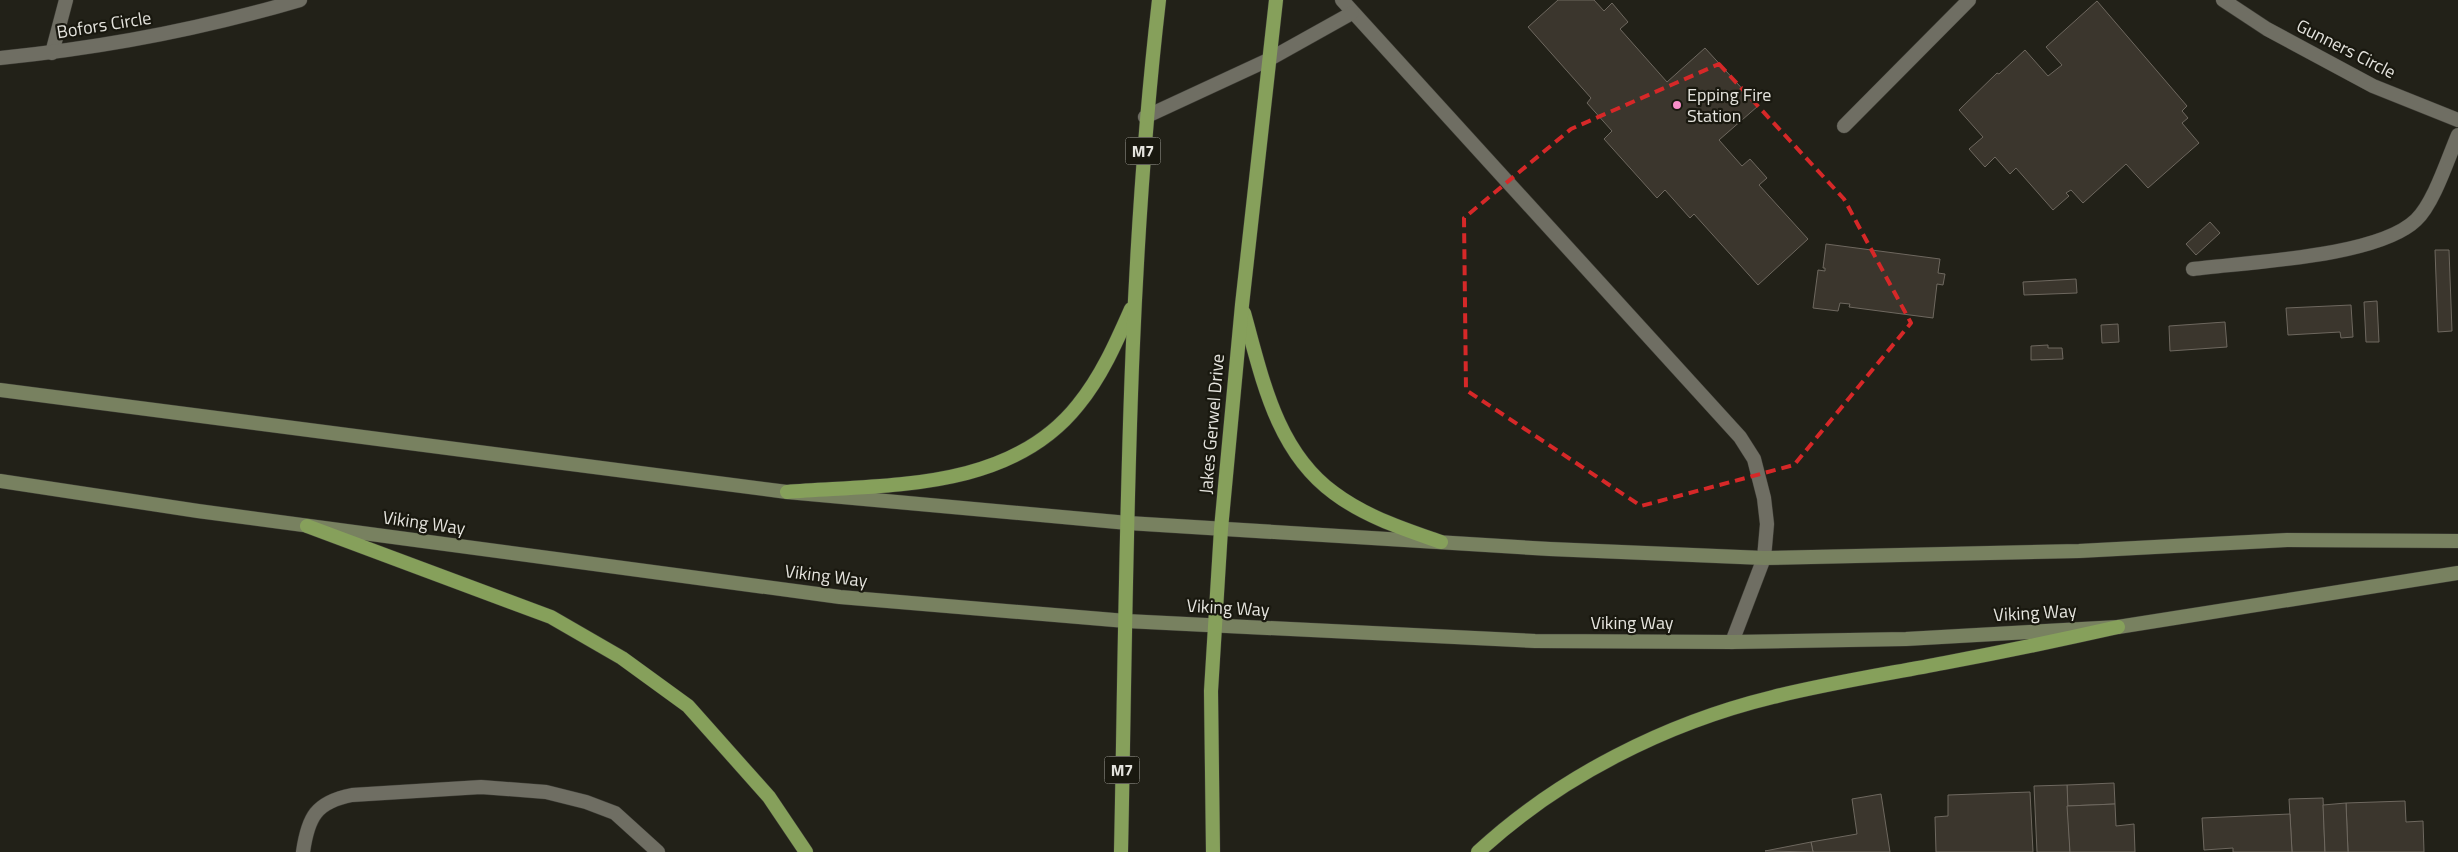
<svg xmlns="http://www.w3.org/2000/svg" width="2458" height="852" font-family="'Titillium Web',sans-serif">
  <rect width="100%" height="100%" fill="#222118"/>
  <g fill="#3b362d" stroke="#6e685f">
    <path d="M 1558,0 L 1594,0 L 1604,11 L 1612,3 L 1628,22 L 1620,29 L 1667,82 L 1705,48 L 1758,106 L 1719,140 L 1742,166 L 1750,159 L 1767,178 L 1759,185 L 1808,239 L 1758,285 L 1694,214 L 1690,218 L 1665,190 L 1657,198 L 1604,139 L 1612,131 L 1587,103 L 1591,98 L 1528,27 Z"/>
    <path d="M 2097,1 L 2187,106 L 2182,111 L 2188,118 L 2182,123 L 2199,143 L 2148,188 L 2126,164 L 2083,203 L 2071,190 L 2066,193 L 2069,196 L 2053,210 L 2016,168 L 2010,174 L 1995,157 L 1985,167 L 1969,149 L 1983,137 L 1959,110 L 1997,73 L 1999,74 L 2025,50 L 2048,76 L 2062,65 L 2046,47 Z"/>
    <path d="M 2210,222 L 2220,233 L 2196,255 L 2186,244 Z"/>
    <path d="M 1826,244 L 1940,259 L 1938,273 L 1945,274 L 1943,285 L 1937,284 L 1933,318 L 1849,307 L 1850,304 L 1840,303 L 1838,311 L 1813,308 L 1818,270 L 1825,271 L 1825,268 L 1823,268 Z"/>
    <path d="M 2435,250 L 2449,250 L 2452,331 L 2438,332 Z"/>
    <path d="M 2076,279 L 2077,293 L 2024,295 L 2023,282 Z"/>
    <path d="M 2377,301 L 2379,342 L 2366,342 L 2364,302 Z"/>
    <path d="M 2351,305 L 2353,337 L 2341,338 L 2340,332 L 2288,335 L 2286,308 Z"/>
    <path d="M 2225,322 L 2227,347 L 2170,351 L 2169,326 Z"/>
    <path d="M 2118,324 L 2119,342 L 2102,343 L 2101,325 Z"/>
    <path d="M 2048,345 L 2048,348 L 2062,348 L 2063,359 L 2031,360 L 2031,346 Z"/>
    <path d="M 2114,783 L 2115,804 L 2067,806 L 2067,785 Z"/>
    <path d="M 2067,785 L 2070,852 L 2037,852 L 2034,786 Z"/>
    <path d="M 2030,792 L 2033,852 L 1936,852 L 1935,817 L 1948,816 L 1948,795 Z"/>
    <path d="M 1881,794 L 1890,852 L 1813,852 L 1811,842 L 1857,834 L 1852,799 Z"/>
    <path d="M 2323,798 L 2325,852 L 2292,852 L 2289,799 Z"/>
    <path d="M 2405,801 L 2406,822 L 2423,821 L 2424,852 L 2348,852 L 2346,803 Z"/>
    <path d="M 2346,803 L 2348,852 L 2325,852 L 2323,805 Z"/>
    <path d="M 2115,804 L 2116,826 L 2134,824 L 2135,852 L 2070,852 L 2067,806 Z"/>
    <path d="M 2290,814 L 2292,852 L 2233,852 L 2233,848 L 2204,850 L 2202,818 Z"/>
    <path d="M 1811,842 L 1813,852 L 1765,851 Z"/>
  </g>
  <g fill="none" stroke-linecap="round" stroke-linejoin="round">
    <defs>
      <g id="service">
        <path d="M 1342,0 L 1740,437 L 1754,459 L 1764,498 L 1767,524 L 1764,558 L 1732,642"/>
        <path d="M 52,53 L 66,0"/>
        <path d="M 1145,117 L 1268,60 L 1352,13"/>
        <path d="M 1844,126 L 1969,0"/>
        <path d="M 2193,269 C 2248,262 2378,257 2416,220 C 2434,203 2448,158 2458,135"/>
        <path d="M 303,852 C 308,817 316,802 352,795 L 481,787 L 546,792 L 586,802 L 615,813 L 658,852"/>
      </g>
      <g id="minor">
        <path d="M 2223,0 L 2267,29 L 2373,86 L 2458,120"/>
        <path d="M 0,58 C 102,48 202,29 300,0"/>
      </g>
      <g id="secondary">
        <path d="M 0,390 L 787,492 L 1128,523 L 1550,549 L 1764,558 L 2079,551 L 2287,540 L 2458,541"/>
        <path d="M 0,481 L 198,511 L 840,597 L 1126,621 L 1535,641 L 1732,642 L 1906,639 L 2118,627 L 2458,573"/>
      </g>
      <g id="trunk">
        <path d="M 1244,313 C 1262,377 1276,451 1334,493 C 1366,517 1404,529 1441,542"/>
        <path d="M 787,492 C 886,484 1009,492 1078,405 C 1101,377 1116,343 1131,309"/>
        <path d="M 307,526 L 551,617 L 622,658 L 688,706 L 769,797 L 806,852"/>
        <path d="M 1121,852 C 1127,568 1126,283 1159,0"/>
        <path d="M 1213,852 L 1211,691 L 1221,529 L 1242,305 L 1276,0"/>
        <path d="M 1478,852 C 1559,777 1666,723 1773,697 C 1829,683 1887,674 1944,663 C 2002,652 2060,640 2118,627"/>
      </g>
    </defs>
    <use href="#service" stroke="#3c3b34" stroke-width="15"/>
    <use href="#minor" stroke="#3c3b34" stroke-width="15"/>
    <use href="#secondary" stroke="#3c3b34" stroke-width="15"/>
    <use href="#trunk" stroke="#3c3b34" stroke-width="15"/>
    <use href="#service" stroke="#6f6e63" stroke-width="14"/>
    <use href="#minor" stroke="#6f6e63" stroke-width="14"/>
    <use href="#secondary" stroke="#788160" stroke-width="14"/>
    <use href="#trunk" stroke="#86a05b" stroke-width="14"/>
  </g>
  <path fill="none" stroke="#d62828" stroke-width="4" stroke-dasharray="10 6" stroke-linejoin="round" d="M 1719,64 L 1844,199 L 1911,323 L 1794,465 L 1641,506 L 1466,390 L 1464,218 L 1571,129 Z"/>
  <circle fill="#f98fc9" stroke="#19180f" stroke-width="2" cx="1677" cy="105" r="5"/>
  <g text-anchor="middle" stroke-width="4.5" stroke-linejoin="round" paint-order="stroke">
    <g fill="#19180f" stroke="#a8a7a0" stroke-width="1">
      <rect x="1125.5" y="137.5" width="35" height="27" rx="4"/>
      <rect x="1104.5" y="756.5" width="35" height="27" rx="4"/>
    </g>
    <g font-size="16" font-weight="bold" fill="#e5e4de">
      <text x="1143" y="157">M7</text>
      <text x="1122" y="776">M7</text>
    </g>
    <g font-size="18" fill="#e5e4de" stroke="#19180f">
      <text transform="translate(104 25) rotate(-9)" y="6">Bofors Circle</text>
      <text transform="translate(2346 49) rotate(27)" y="6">Gunners Circle</text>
      <text transform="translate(1212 424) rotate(-85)" y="6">Jakes Gerwel Drive</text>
      <text transform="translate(424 523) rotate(8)" y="6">Viking Way</text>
      <text transform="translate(826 576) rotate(7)" y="6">Viking Way</text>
      <text transform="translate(1228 608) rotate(3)" y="6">Viking Way</text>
      <text transform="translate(2035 613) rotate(-3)" y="6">Viking Way</text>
      <text x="1632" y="629">Viking Way</text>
    </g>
    <g font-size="18" fill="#e5e4de" stroke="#19180f" text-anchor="start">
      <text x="1687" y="101">Epping Fire<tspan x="1687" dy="21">Station</tspan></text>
    </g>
  </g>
</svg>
